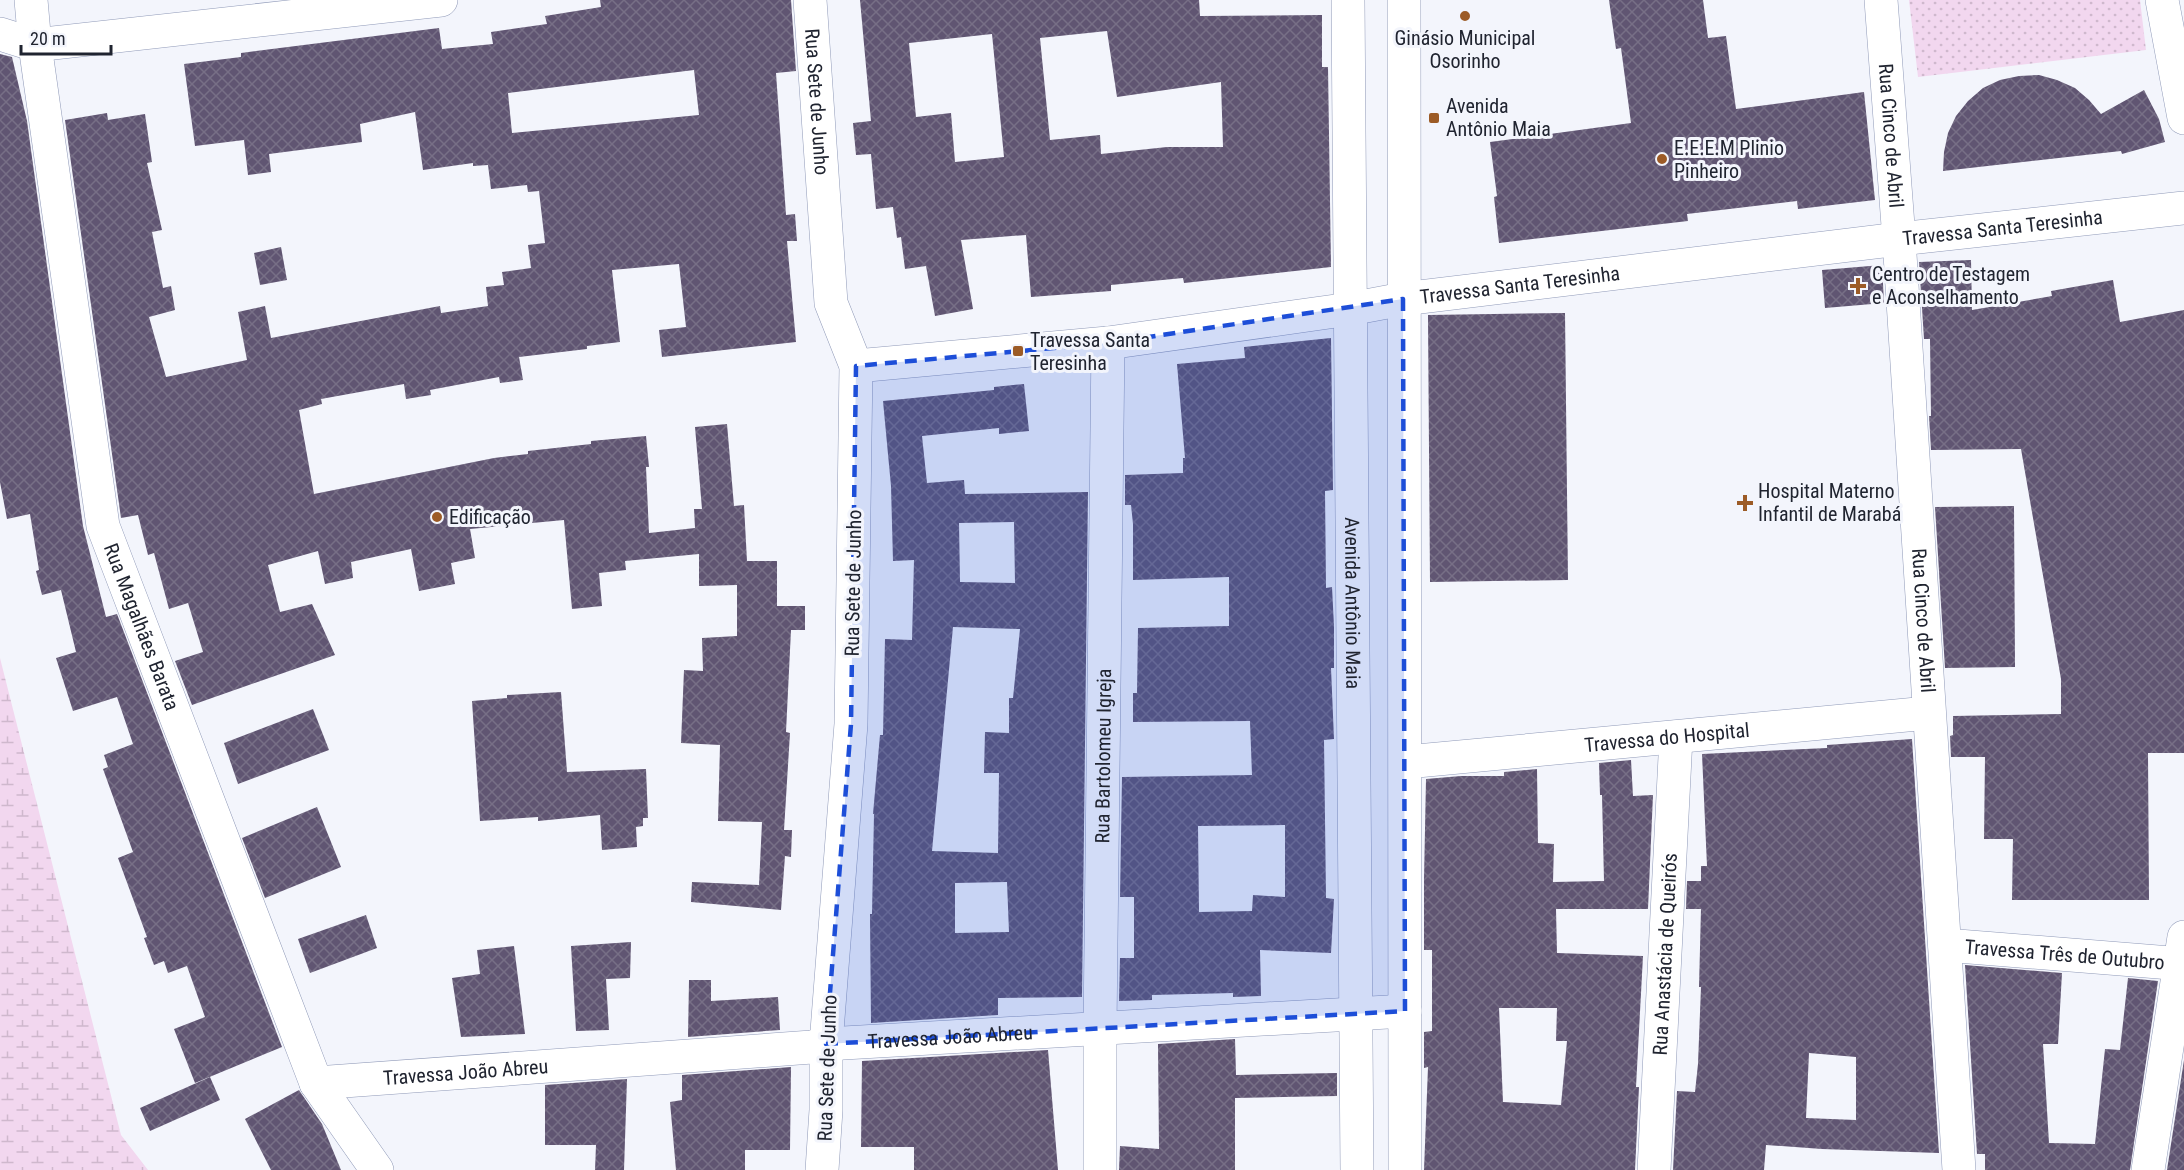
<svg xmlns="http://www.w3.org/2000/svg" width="2184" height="1170" font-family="'Roboto Condensed',sans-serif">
  <defs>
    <pattern id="wetland-marsh" width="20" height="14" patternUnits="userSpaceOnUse" patternTransform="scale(1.5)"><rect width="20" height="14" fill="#f2d7ef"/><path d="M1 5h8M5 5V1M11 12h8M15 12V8" fill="none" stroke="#cfb8cd"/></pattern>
    <pattern id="park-dots" width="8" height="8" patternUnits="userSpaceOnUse" patternTransform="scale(1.5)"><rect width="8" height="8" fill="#f2d7ef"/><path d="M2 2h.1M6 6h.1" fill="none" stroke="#cfb8cd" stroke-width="1.8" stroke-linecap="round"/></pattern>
    <pattern id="building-cross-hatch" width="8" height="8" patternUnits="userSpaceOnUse" patternTransform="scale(1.5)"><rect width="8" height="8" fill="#605572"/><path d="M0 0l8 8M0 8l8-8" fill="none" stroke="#776f86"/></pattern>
  </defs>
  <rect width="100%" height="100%" fill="#f3f5fc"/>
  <path fill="url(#wetland-marsh)" d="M 0,658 L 121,1135 L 148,1170 L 0,1170 Z"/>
  <path fill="url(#park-dots)" d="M 1909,0 L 2140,0 L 2146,50 L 1918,77 Z"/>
  <g fill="url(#building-cross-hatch)" fill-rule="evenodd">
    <path d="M 600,0 L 791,0 L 796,71 L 776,73 L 786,215 L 795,214 L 797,241 L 787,241 L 796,342 L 662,357 L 659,330 L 686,327 L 679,264 L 612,270 L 620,342 L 587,346 L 587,349 L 519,357 L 523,380 L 500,383 L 499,377 L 430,390 L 431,395 L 406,399 L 404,384 L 321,399 L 322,404 L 299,410 L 314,494 L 494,458 L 528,454 L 528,451 L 591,444 L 591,441 L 646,436 L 649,467 L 646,467 L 649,533 L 695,528 L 694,509 L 702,509 L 695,427 L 727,424 L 734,506 L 744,505 L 747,561 L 777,561 L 777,606 L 805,606 L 805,630 L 791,630 L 786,732 L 790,733 L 784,830 L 792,830 L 791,857 L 785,856 L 781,910 L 691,902 L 692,882 L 759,885 L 762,822 L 718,821 L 720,745 L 681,743 L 684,670 L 703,671 L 702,638 L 737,636 L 737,585 L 699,586 L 699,554 L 625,561 L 626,570 L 599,573 L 602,606 L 572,609 L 564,520 L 470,529 L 475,558 L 451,563 L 455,584 L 419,591 L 411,549 L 351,562 L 353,578 L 325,584 L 318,551 L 268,565 L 280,612 L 312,604 L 335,655 L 192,705 L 175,661 L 203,652 L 188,603 L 169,609 L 154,553 L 148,555 L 138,515 L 121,518 L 65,120 L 107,113 L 108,120 L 145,114 L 152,162 L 147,163 L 162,230 L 152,232 L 163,288 L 171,286 L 175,310 L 149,317 L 166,377 L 247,360 L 238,312 L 265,306 L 271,338 L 440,306 L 441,313 L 488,306 L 486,287 L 504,285 L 502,272 L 531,268 L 528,245 L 545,243 L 539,191 L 528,192 L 527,185 L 491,189 L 488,165 L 473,166 L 473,163 L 423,170 L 415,112 L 360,124 L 362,142 L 269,154 L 271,172 L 248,175 L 244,140 L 195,146 L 184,64 L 241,57 L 241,53 L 439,28 L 442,49 L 493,44 L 491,32 L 547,24 L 545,16 L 601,7 ZM 694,70 L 699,115 L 512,133 L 508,93 Z"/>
    <path d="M 860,0 L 1199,0 L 1200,16 L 1322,15 L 1322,67 L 1328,67 L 1331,267 L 1184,283 L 1183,278 L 1111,285 L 1111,291 L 1031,297 L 1026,235 L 961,240 L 973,309 L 935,316 L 926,266 L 905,269 L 901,237 L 897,238 L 893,207 L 876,209 L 871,154 L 856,155 L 853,123 L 871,121 ZM 1107,31 L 1117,97 L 1221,82 L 1223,147 L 1167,147 L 1101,154 L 1100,135 L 1050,140 L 1040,38 ZM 992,34 L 1004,157 L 955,162 L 951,113 L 916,117 L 909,43 Z"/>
    <path d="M 1609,0 L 1703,0 L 1708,38 L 1726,36 L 1736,109 L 1864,92 L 1875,200 L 1798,209 L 1797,201 L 1687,214 L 1688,221 L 1499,243 L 1494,197 L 1497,196 L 1490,142 L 1631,123 L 1621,48 L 1616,49 Z"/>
    <path d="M 0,54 L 12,57 L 27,121 L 83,526 L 106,617 L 117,614 L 282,1047 L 195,1083 L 174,1029 L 205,1017 L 187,966 L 168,973 L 164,961 L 154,965 L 144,938 L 147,937 L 118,858 L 133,852 L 103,769 L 108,767 L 104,755 L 133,744 L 117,697 L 73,711 L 56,658 L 76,652 L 61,590 L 42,595 L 36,571 L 39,570 L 30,514 L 7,519 L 0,482 Z"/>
    <path d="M 2039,75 L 2057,80 L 2075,88 L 2089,100 L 2101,114 L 2144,90 L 2159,119 L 2165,142 L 2122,154 L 2121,151 L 1943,171 L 1944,152 L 1948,133 L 1956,116 L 1968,101 L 1983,88 L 2000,80 L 2019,76 Z"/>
    <path d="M 281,247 L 287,280 L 260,285 L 254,253 Z"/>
    <path d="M 1971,260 L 1972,310 L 2052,296 L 2051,291 L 2113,280 L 2120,322 L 2184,310 L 2184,753 L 2148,753 L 2149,900 L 2012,900 L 2013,839 L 1984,839 L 1985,757 L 1951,757 L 1950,736 L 1953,735 L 1953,716 L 2061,714 L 2061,679 L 2021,449 L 1931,450 L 1929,416 L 1931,416 L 1930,339 L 1924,339 L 1919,262 Z"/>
    <path d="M 1882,265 L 1884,303 L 1825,308 L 1822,270 Z"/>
    <path d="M 1565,313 L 1568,580 L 1430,582 L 1428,315 Z"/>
    <path d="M 1331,338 L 1333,490 L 1325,491 L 1326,588 L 1332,587 L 1334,626 L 1334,668 L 1331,668 L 1334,739 L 1324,740 L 1326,898 L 1334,899 L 1331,953 L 1260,950 L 1261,996 L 1233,997 L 1233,993 L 1152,995 L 1152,1000 L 1119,1001 L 1120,958 L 1134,958 L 1134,897 L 1120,897 L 1122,777 L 1252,775 L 1250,721 L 1133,722 L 1133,693 L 1137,693 L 1138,628 L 1229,626 L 1229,577 L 1133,580 L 1133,524 L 1131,505 L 1125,505 L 1125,475 L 1183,473 L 1183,458 L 1185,458 L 1177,364 L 1245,358 L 1244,347 ZM 1285,825 L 1285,897 L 1253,895 L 1252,911 L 1199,912 L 1198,826 Z"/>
    <path d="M 1024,384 L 1029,431 L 999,434 L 999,428 L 922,436 L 927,483 L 964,480 L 965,494 L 1088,492 L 1082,997 L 998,998 L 998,1015 L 871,1023 L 870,914 L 872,914 L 874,814 L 873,814 L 880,735 L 883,735 L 885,639 L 912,640 L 914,560 L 893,561 L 891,486 L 883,401 L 994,390 L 994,387 ZM 1014,522 L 1015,583 L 960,582 L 959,523 ZM 953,627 L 1020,629 L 1013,698 L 1009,698 L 1009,733 L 985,732 L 984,773 L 999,773 L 998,853 L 932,851 ZM 1007,882 L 1009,932 L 955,933 L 955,883 Z"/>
    <path d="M 2014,506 L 2015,667 L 1945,668 L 1935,507 Z"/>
    <path d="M 561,692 L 567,772 L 646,769 L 648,818 L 643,818 L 643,826 L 636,827 L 637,847 L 602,850 L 600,815 L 538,821 L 538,817 L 480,821 L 472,701 L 507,698 L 507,695 Z"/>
    <path d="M 313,709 L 329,750 L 238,784 L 224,743 Z"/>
    <path d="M 1912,739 L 1939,1153 L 1822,1149 L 1766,1145 L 1764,1170 L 1673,1170 L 1677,1091 L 1695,1092 L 1698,1064 L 1701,987 L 1699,987 L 1701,909 L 1686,909 L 1687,881 L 1701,881 L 1701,866 L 1707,866 L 1702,754 L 1827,748 L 1827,745 ZM 1809,1053 L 1856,1057 L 1856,1120 L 1806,1118 Z"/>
    <path d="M 1631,760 L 1633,796 L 1653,795 L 1648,909 L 1556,909 L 1557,953 L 1643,956 L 1636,1087 L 1639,1087 L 1635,1170 L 1424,1170 L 1428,1067 L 1424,1068 L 1424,1032 L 1432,1031 L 1432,950 L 1424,950 L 1424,879 L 1426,779 L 1461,776 L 1504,776 L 1504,772 L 1537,769 L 1538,843 L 1554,844 L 1553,882 L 1604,881 L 1602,795 L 1600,795 L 1599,763 ZM 1499,1008 L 1557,1008 L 1556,1041 L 1567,1041 L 1561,1105 L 1503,1102 Z"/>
    <path d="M 317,807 L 341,867 L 265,898 L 242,838 Z"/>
    <path d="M 366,915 L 377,948 L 310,973 L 298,939 Z"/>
    <path d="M 631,942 L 630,978 L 606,979 L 609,1030 L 576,1031 L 571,946 Z"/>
    <path d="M 514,946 L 525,1034 L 461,1037 L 452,978 L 480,974 L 477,950 Z"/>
    <path d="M 1965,965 L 2062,973 L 2058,1044 L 2043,1044 L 2049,1143 L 2095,1144 L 2105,1049 L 2120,1050 L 2128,978 L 2158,981 L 2130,1170 L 1985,1170 L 1985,1154 L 1977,1154 Z"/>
    <path d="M 689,980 L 711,980 L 711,1001 L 778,997 L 780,1030 L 688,1037 Z"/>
    <path d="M 1235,1039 L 1236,1075 L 1337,1073 L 1337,1096 L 1235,1098 L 1235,1170 L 1119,1170 L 1120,1146 L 1159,1149 L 1158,1044 Z"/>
    <path d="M 1048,1050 L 1058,1170 L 914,1170 L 914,1147 L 861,1147 L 862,1061 Z"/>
    <path d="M 2184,1060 L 2184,1170 L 2167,1170 Z"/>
    <path d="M 791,1067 L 790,1150 L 745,1150 L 745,1170 L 676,1170 L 670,1102 L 682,1100 L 682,1075 Z"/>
    <path d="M 210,1077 L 220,1100 L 150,1131 L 140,1108 Z"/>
    <path d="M 627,1079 L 624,1170 L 595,1170 L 596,1145 L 545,1145 L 545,1085 Z"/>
    <path d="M 299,1090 L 322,1124 L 341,1170 L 271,1170 L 245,1119 Z"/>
  </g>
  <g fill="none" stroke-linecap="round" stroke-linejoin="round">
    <defs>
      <g id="minor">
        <path id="s1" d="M 31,0 L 35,45 L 103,526 L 316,1083 L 377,1170"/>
        <path id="s2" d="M 810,0 L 831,303 L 856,366 L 851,724 L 826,1044 L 826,1110 L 822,1170"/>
        <path id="s3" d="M 1881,0 L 1899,239 L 1959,1170"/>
        <path d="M 2162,0 L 2184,118"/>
        <path d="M 0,34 L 35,45 L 441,0"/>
        <path id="s4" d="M 856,366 L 1108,343 L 1350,309 L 1403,299 L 1899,239 L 2184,208"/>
        <path id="s5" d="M 1406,762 L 1928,713"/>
        <path id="s6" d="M 1945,945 L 2184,964"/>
        <path id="s7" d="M 316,1083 L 812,1047 L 826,1044 L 1405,1011"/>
        <path id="s8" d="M 1100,1170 L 1100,1029 L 1108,343"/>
        <path id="s9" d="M 1654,1170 L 1676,737"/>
        <path d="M 2148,1170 L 2184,937"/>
      </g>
      <g id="major">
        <path id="s10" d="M 1348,0 L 1357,1170"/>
        <path d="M 1404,0 L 1405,1170"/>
      </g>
    </defs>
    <use href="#minor" stroke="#909ab8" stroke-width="34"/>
    <use href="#major" stroke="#909ab8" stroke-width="34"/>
    <use href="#minor" stroke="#fff" stroke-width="33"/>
    <use href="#major" stroke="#fff" stroke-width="33"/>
  </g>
  <path fill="#1d4ed8" fill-opacity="0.2" stroke="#1d4ed8" stroke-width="4.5" stroke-dasharray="12 8" stroke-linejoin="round" d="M 1403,299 L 1405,1011 L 826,1044 L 851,724 L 856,366 L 1108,343 Z"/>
  <g fill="#9c5b26" stroke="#f3f5fc" stroke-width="2">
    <circle cx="1465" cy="16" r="6"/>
    <rect x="1428" y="112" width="12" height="12" rx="3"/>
    <circle cx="1662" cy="159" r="6"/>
    <path d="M1855 277h6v6h6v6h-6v6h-6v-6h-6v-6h6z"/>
    <rect x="1012" y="345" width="12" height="12" rx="3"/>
    <path d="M1742 494h6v6h6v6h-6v6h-6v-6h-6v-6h6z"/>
    <circle cx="437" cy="517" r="6"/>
  </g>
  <g text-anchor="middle" stroke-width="6" stroke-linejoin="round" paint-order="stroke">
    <g font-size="20" fill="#202430" stroke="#f3f5fc" text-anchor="start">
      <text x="1465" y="45" text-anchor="middle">Ginásio Municipal<tspan x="1465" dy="23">Osorinho</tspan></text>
      <text x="1446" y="113">Avenida<tspan x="1446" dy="23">Antônio Maia</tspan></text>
      <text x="1674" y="155">E.E.E.M Plinio<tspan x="1674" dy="23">Pinheiro</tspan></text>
      <text x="1872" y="281">Centro de Testagem<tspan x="1872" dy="23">e Aconselhamento</tspan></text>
      <text x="1030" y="347">Travessa Santa<tspan x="1030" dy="23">Teresinha</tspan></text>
      <text x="1758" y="498">Hospital Materno<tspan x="1758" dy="23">Infantil de Marabá</tspan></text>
      <text x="449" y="524">Edificação</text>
    </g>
    <g font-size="20" fill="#202430" stroke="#f3f5fc">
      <text dy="7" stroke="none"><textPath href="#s2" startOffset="102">Rua Sete de Junho</textPath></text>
      <text dy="7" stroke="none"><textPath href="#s3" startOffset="136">Rua Cinco de Abril</textPath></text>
      <text dy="7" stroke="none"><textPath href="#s4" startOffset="1155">Travessa Santa Teresinha</textPath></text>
      <text dy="7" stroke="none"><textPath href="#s4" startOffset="669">Travessa Santa Teresinha</textPath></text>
      <text transform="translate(853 583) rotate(-89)" y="7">Rua Sete de Junho</text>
      <text dy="7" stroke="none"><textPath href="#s10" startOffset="603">Avenida Antônio Maia</textPath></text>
      <text dy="7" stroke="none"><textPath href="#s3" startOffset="622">Rua Cinco de Abril</textPath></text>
      <text dy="7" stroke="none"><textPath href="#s1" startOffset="639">Rua Magalhães Barata</textPath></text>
      <text dy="7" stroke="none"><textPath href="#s5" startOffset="262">Travessa do Hospital</textPath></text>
      <text dy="7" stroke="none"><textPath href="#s8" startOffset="414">Rua Bartolomeu Igreja</textPath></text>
      <text dy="7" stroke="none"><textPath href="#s9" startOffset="216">Rua Anastácia de Queirós</textPath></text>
      <text dy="7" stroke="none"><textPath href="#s6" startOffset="120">Travessa Três de Outubro</textPath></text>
      <text dy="7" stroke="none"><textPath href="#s7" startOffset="636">Travessa João Abreu</textPath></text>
      <text transform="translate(827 1068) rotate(-88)" y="7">Rua Sete de Junho</text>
      <text dy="7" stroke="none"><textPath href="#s7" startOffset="150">Travessa João Abreu</textPath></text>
    </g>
  </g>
  <path d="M21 45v9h90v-9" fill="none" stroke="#202430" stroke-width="3"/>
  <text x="30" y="45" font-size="18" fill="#202430" stroke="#f3f5fc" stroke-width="4.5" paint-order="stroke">20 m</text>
</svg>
